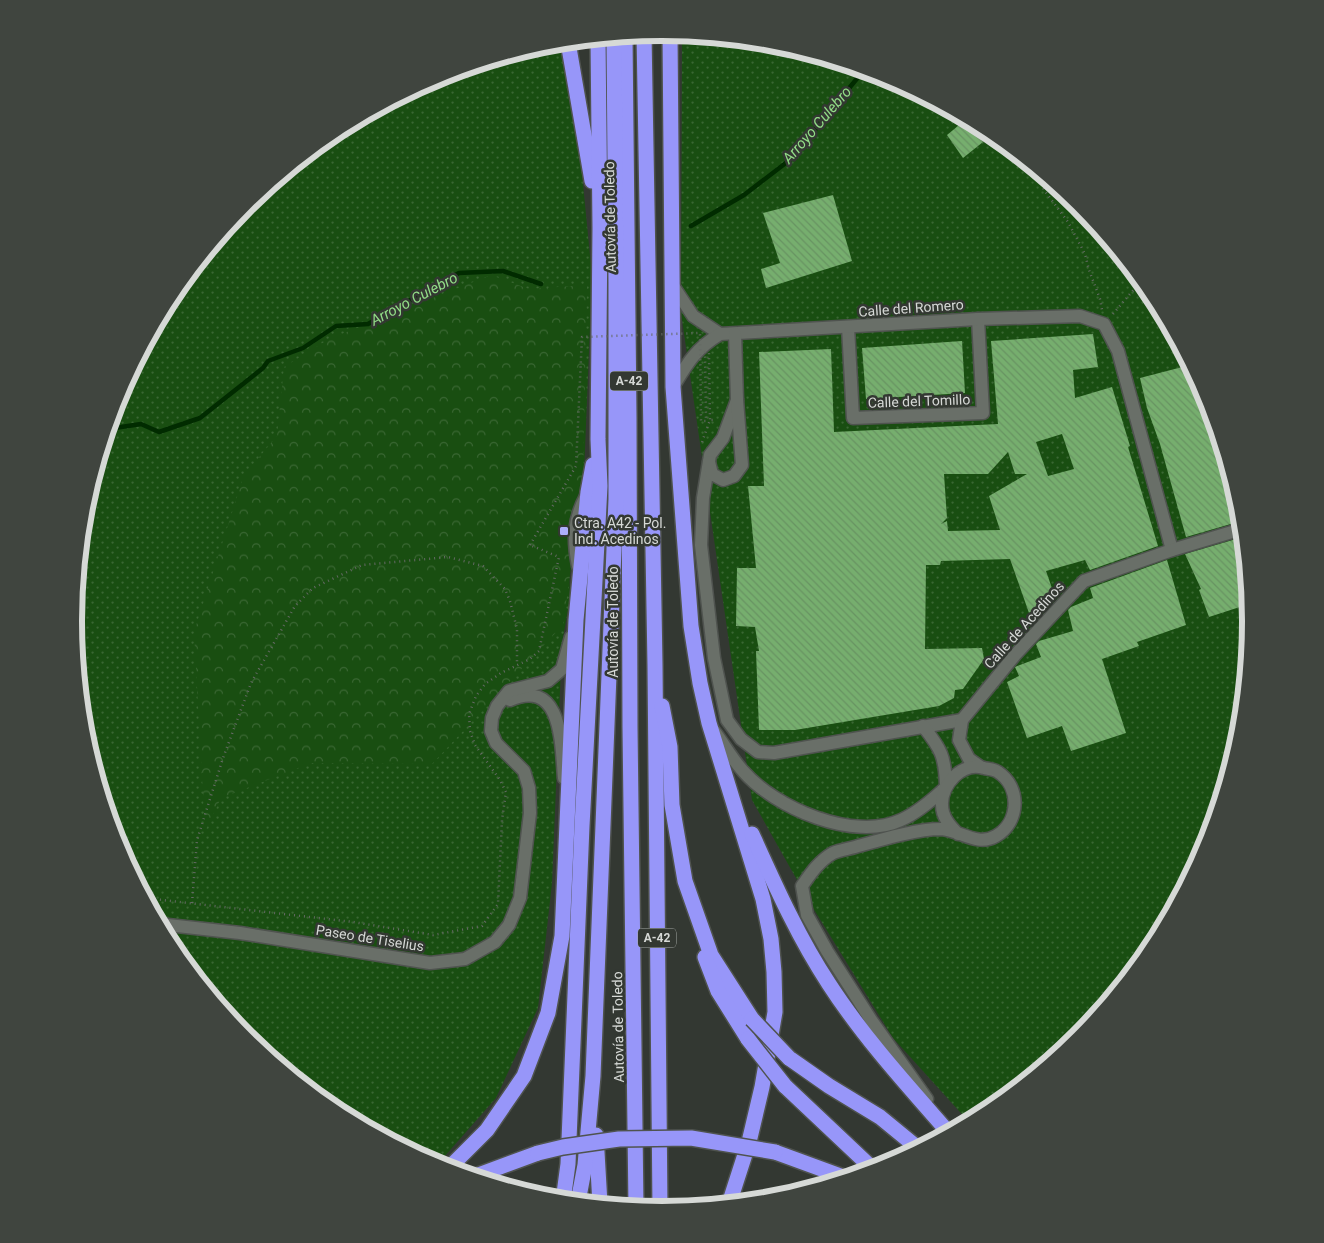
<svg xmlns="http://www.w3.org/2000/svg" width="1324" height="1243" font-family="Roboto,sans-serif">
  <defs>
    <pattern id="grass-dots" width="8" height="8" patternUnits="userSpaceOnUse" patternTransform="scale(1.25)"><rect width="8" height="8" fill="#194e11"/><path d="M2 2h.1M6 6h.1" fill="none" stroke="#3a6733" stroke-width="1.8" stroke-linecap="round"/></pattern>
    <pattern id="forest-crowns" width="20" height="18" patternUnits="userSpaceOnUse" patternTransform="scale(1.25)"><rect width="20" height="18" fill="#194e11"/><path d="M2 6a3 3 0 1 1 6 0M12 15a3 3 0 1 1 6 0" fill="none" stroke="#3a6733"/></pattern>
    <pattern id="building-back-hatch" width="6" height="6" patternUnits="userSpaceOnUse" patternTransform="scale(1.25)"><rect width="6" height="6" fill="#76ae6e"/><path d="M-1 5l2 2M0 0l6 6M5-1l2 2" fill="none" stroke="#689362"/></pattern>
  </defs>
  <rect width="100%" height="100%" fill="#333832"/>
  <g fill="url(#grass-dots)">
    <path d="M 682,35 L 777,44 L 888,77 L 989,132 L 1079,205 L 1152,295 L 1206,396 L 1240,507 L 1251,622 L 1240,737 L 1206,847 L 1152,949 L 1078,1038 L 989,1111 L 969,1122 L 893,1038 L 810,903 L 752,800 L 681,313 Z"/>
    <path d="M 560,43 L 580,153 L 592,276 L 584,474 L 568,523 L 570,599 L 562,643 L 552,883 L 538,1008 L 496,1098 L 436,1166 L 335,1111 L 245,1038 L 172,948 L 118,847 L 84,736 L 73,621 L 84,506 L 118,396 L 172,294 L 246,205 L 335,132 L 437,77 L 547,44 Z"/>
  </g>
  <path fill="url(#forest-crowns)" d="M 491,275 L 529,289 L 587,285 L 583,481 L 563,625 L 432,764 L 311,763 L 221,798 L 205,831 L 194,632 L 244,475 L 277,436 L 284,367 L 329,339 Z"/>
  <g fill="none" stroke-linecap="round" stroke-linejoin="round">
    <g stroke="#012b00" stroke-width="4.5">
      <path d="M 691,226 L 744,195 L 791,159 L 864,70"/>
      <path d="M 108,429 L 141,424 L 159,432 L 200,418 L 263,368 L 268,361 L 303,348 L 336,326 L 368,324 L 459,273 L 503,271 L 541,284"/>
    </g>
  </g>
  <g fill="url(#building-back-hatch)" fill-rule="evenodd">
    <path d="M 964,121 L 983,142 L 963,158 L 947,135 Z"/>
    <path d="M 833,195 L 852,261 L 766,288 L 761,269 L 780,263 L 763,213 Z"/>
    <path d="M 1093,334 L 1098,367 L 1073,370 L 1075,398 L 1112,387 L 1130,446 L 1128,447 L 1158,546 L 1090,570 L 1085,560 L 1046,571 L 1054,594 L 1029,613 L 1010,559 L 941,561 L 940,565 L 926,565 L 925,649 L 982,648 L 984,659 L 963,689 L 955,690 L 954,698 L 939,706 L 795,730 L 759,730 L 756,651 L 759,651 L 755,627 L 736,626 L 737,568 L 756,568 L 748,486 L 764,486 L 759,352 L 831,349 L 834,432 L 998,424 L 991,341 ZM 1062,434 L 1074,469 L 1048,476 L 1036,442 ZM 1008,452 L 1015,474 L 1027,474 L 989,496 L 1000,530 L 948,531 L 947,521 L 941,524 L 947,518 L 944,474 L 988,474 Z"/>
    <path d="M 962,341 L 965,393 L 866,399 L 862,348 Z"/>
    <path d="M 1190,365 L 1197,379 L 1199,391 L 1221,456 L 1229,490 L 1231,490 L 1241,521 L 1186,537 L 1160,444 L 1147,408 L 1140,378 Z"/>
    <path d="M 1243,537 L 1249,604 L 1209,617 L 1199,590 L 1201,589 L 1185,554 Z"/>
    <path d="M 1167,560 L 1186,625 L 1137,642 L 1139,646 L 1102,659 L 1126,733 L 1071,751 L 1062,726 L 1027,738 L 1007,682 L 1019,676 L 1015,667 L 1041,657 L 1036,644 L 1039,641 L 1073,631 L 1068,610 L 1071,607 L 1093,598 L 1090,588 Z"/>
  </g>
  <g fill="none" stroke-linecap="round" stroke-linejoin="round">
    <defs>
      <g id="minor">
        <path d="M 672,284 L 693,316 L 720,334"/>
        <path d="M 848,327 L 853,418 L 983,413 L 978,319"/>
        <path d="M 673,387 C 687,364 695,349 720,334 L 978,319 L 1080,316 L 1104,324 L 1118,351 L 1172,550"/>
        <path d="M 737,400 L 723,438 L 710,455 L 703,498 L 701,545 L 714,658 L 727,720 L 741,739 L 758,752 L 774,753 L 962,720"/>
        <path d="M 709,462 L 712,474 L 723,480 L 734,476 L 742,465 L 737,400 L 735,334"/>
        <path d="M 578,566 C 573,540 573,520 586,496"/>
        <path d="M 510,700 C 563,677 561,746 564,778"/>
        <path d="M 923,726 C 941,749 945,756 946,785"/>
        <path d="M 714,731 C 724,744 732,759 743,771 C 775,808 854,842 901,820 C 917,813 931,801 944,789"/>
        <path d="M 979,766 L 969,759 L 959,740 L 962,720 L 1015,655 L 1084,581 L 1172,550 L 1242,529"/>
        <path d="M 159,924 L 240,933 L 430,963 L 465,959 L 495,942 L 509,925 L 520,898 L 530,813 L 529,788 L 524,771 L 496,743 L 491,731 L 492,718 L 497,706 L 509,691 L 548,681 L 562,669 L 571,637"/>
        <path d="M 927,1099 L 871,1020 L 827,951 L 807,915 L 802,886 C 811,873 819,861 833,853 C 840,850 848,849 855,847 C 880,840 916,829 941,829 C 960,830 977,847 996,836 C 1020,822 1021,787 998,772 C 994,769 988,769 984,768 C 962,761 941,785 942,805 C 942,817 950,826 958,834"/>
      </g>
      <g id="highway">
        <path d="M 670,33 L 673,387 L 691,626 L 700,683 L 709,723 L 763,899 L 771,939 L 774,972 L 775,1012 L 762,1087 L 749,1142 L 729,1204"/>
        <path d="M 644,34 L 655,665 L 660,1210"/>
        <path d="M 625,36 L 629,417 L 630,727 L 636,1208"/>
        <path d="M 568,42 L 592,181"/>
        <path d="M 662,706 L 670,747 L 672,805 L 685,881 L 711,955 L 752,1019"/>
        <path d="M 752,834 C 775,885 798,937 829,984 C 864,1038 907,1085 949,1133"/>
        <path d="M 705,957 L 718,991 L 748,1039"/>
        <path d="M 789,1058 L 829,1086 L 880,1117 L 919,1149"/>
        <path d="M 785,1086 L 874,1170"/>
        <path d="M 596,1135 L 600,1204"/>
        <path d="M 775,1152 L 846,1178"/>
        <path d="M 448,1169 L 487,1130 L 524,1076 L 548,1013 L 562,936 L 576,620 L 588,492 L 593,465"/>
        <path d="M 473,1177 L 538,1153"/>
        <path d="M 563,1201 L 568,1164 L 582,826 L 600,486 L 598,439 L 600,228 L 598,39"/>
        <path d="M 578,1202 L 585,1165 L 593,1076 L 616,499 L 616,282 L 614,37"/>
      </g>
    </defs>
    <use href="#minor" stroke="#4f534f" stroke-width="15"/>
    <use href="#highway" stroke="#4f534f" stroke-width="18"/>
    <g stroke="#656a65" stroke-width="2.5" stroke-dasharray="1 4" stroke-linecap="butt">
      <path d="M 1020,157 L 1025,165 L 1039,177 L 1044,190 L 1068,222 L 1085,254 L 1089,270 L 1100,299 L 1102,310"/>
      <path d="M 1113,314 L 1141,281"/>
      <path d="M 702,442 L 710,420 L 716,420"/>
      <path d="M 145,898 L 353,922 L 433,935 L 482,926 L 498,904 L 502,820 L 506,792 L 500,780 L 475,745 L 470,731 L 469,714 L 476,696 L 485,684 L 501,673 L 530,659 L 539,651 L 559,557 L 530,545"/>
      <path d="M 192,903 L 197,840 L 223,758 L 251,683 L 295,606 L 313,588 L 362,565 L 448,557 L 483,566 L 505,589 L 510,601 L 517,629 L 517,665"/>
    </g>
    <use href="#minor" stroke="#696f68" stroke-width="12"/>
    <use href="#highway" stroke="#9796f9" stroke-width="15"/>
    <defs>
      <g id="highway-bridge">
        <path d="M 752,1019 L 789,1058"/>
        <path d="M 748,1039 L 785,1086"/>
        <path d="M 538,1153 L 563,1147 L 619,1139 L 691,1138 L 775,1152"/>
      </g>
    </defs>
    <use href="#highway-bridge" stroke="#4f534f" stroke-width="18" stroke-linecap="butt"/>
    <path stroke="#656a65" stroke-width="2.5" stroke-dasharray="1 4" stroke-linecap="butt" d="M 530,545 L 576,466 L 582,337 L 700,333 L 701,421 L 706,421 L 705,352 L 709,353 L 710,420"/>
    <use href="#highway-bridge" stroke="#9796f9" stroke-width="15"/>
  </g>
  <rect fill="#adaffb" stroke="#333832" stroke-width="2" x="559" y="526" width="10" height="10" rx="2.5"/>
  <g text-anchor="middle" stroke-width="5" stroke-linejoin="round" paint-order="stroke">
    <g fill="#333832" stroke="#a5a9a5" stroke-width="1">
      <rect x="610" y="371.5" width="38" height="19" rx="4"/>
      <rect x="638" y="928.5" width="38" height="19" rx="4"/>
    </g>
    <g font-size="12" font-weight="bold" fill="#d6d9d6">
      <text x="629" y="385">A-42</text>
      <text x="657" y="942">A-42</text>
    </g>
    <g font-size="14" fill="#d6d9d6" stroke="#333832">
      <text transform="translate(610 217) rotate(-91)" y="5">Autovía de Toledo</text>
      <text transform="translate(911 308) rotate(-4)" y="5">Calle del Romero</text>
      <text transform="translate(919 401) rotate(-2)" y="5">Calle del Tomillo</text>
      <text transform="translate(613 622) rotate(-90)" y="5">Autovía de Toledo</text>
      <text transform="translate(1024 625) rotate(-48)" y="5">Calle de Acedinos</text>
      <text transform="translate(370 938) rotate(9)" y="5">Paseo de Tiselius</text>
      <text transform="translate(618 1027) rotate(-91)" y="5">Autovía de Toledo</text>
    </g>
    <g font-size="14" fill="#d6d9d6" stroke="#333832" text-anchor="start">
      <text x="574" y="528">Ctra. A42 - Pol.<tspan x="574" dy="16">Ind. Acedinos</tspan></text>
    </g>
    <g font-size="15" font-style="italic" fill="#92dd87" stroke="#333832">
      <text transform="translate(817 125) rotate(-49)" y="5">Arroyo Culebro</text>
      <text transform="translate(414 299) rotate(-28)" y="5">Arroyo Culebro</text>
    </g>
  </g>
  <path d="M0 0H1324V1243H0ZM82 621a580 580 0 1 1 1160 0a580 580 0 1 1-1160 0Z" fill="#40453f" fill-rule="evenodd"/>
  <path fill="none" stroke="#d6d9d6" stroke-width="6" d="M82 621a580 580 0 1 1 1160 0a580 580 0 1 1-1160 0Z"/>
</svg>
